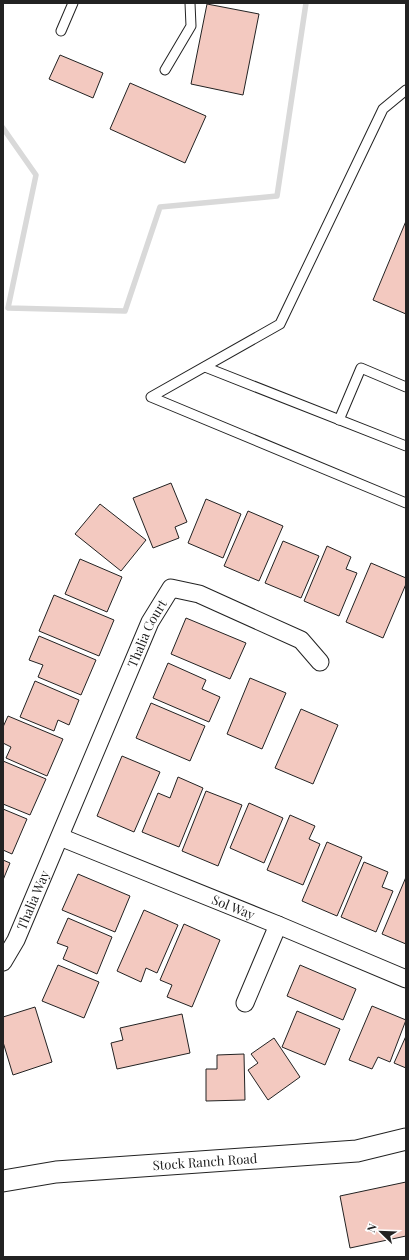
<svg xmlns="http://www.w3.org/2000/svg" width="409" height="1260" font-family="'Playfair Display',serif">
  <rect width="100%" height="100%" fill="#fff"/>
  <g fill="none" stroke-linecap="round" stroke-linejoin="round">
    <path stroke="#d9d9d9" stroke-width="5.5" d="M 3,128 L 36,175 L 8,308 L 125,311 L 160,207 L 277,196 L 306,3"/>
  </g>
  <g fill="#f3c9c0" stroke="#222">
    <path d="M 207,4 L 259,14 L 243,95 L 191,84 Z"/>
    <path d="M 60,55 L 103,73 L 93,98 L 49,79 Z"/>
    <path d="M 130,83 L 206,116 L 185,163 L 110,129 Z"/>
    <path d="M 406,221 L 406,314 L 373,300 Z"/>
    <path d="M 171,483 L 187,522 L 175,527 L 179,538 L 153,548 L 133,498 Z"/>
    <path d="M 206,499 L 241,514 L 223,558 L 188,543 Z"/>
    <path d="M 100,504 L 146,540 L 121,571 L 75,534 Z"/>
    <path d="M 248,511 L 283,526 L 259,581 L 224,566 Z"/>
    <path d="M 283,541 L 319,556 L 301,598 L 265,583 Z"/>
    <path d="M 327,546 L 351,557 L 346,569 L 357,573 L 339,616 L 304,601 Z"/>
    <path d="M 80,559 L 122,577 L 107,612 L 65,594 Z"/>
    <path d="M 371,563 L 406,578 L 406,584 L 383,638 L 346,622 Z"/>
    <path d="M 54,595 L 114,620 L 99,656 L 39,631 Z"/>
    <path d="M 186,618 L 246,643 L 230,679 L 171,654 Z"/>
    <path d="M 39,636 L 96,660 L 81,695 L 38,677 L 43,665 L 29,660 Z"/>
    <path d="M 168,663 L 206,680 L 202,689 L 220,697 L 209,722 L 153,698 Z"/>
    <path d="M 250,678 L 286,693 L 262,749 L 227,734 Z"/>
    <path d="M 35,681 L 79,700 L 69,725 L 58,720 L 54,731 L 20,717 Z"/>
    <path d="M 151,703 L 205,726 L 190,761 L 136,738 Z"/>
    <path d="M 301,709 L 338,725 L 313,784 L 275,768 Z"/>
    <path d="M 8,716 L 63,739 L 47,776 L 6,758 L 11,747 L 3,743 L 3,727 Z"/>
    <path d="M 122,756 L 160,772 L 134,832 L 97,816 Z"/>
    <path d="M 3,761 L 46,779 L 30,815 L 3,804 Z"/>
    <path d="M 178,777 L 203,788 L 179,847 L 142,832 L 158,793 L 170,798 Z"/>
    <path d="M 206,791 L 242,805 L 218,866 L 182,851 Z"/>
    <path d="M 249,803 L 283,818 L 264,863 L 230,848 Z"/>
    <path d="M 3,809 L 27,819 L 12,854 L 3,850 Z"/>
    <path d="M 290,815 L 315,826 L 309,839 L 320,844 L 303,885 L 267,870 Z"/>
    <path d="M 327,842 L 362,857 L 337,916 L 302,901 Z"/>
    <path d="M 3,860 L 10,863 L 3,880 Z"/>
    <path d="M 364,862 L 388,872 L 382,887 L 393,891 L 376,932 L 341,917 Z"/>
    <path d="M 78,874 L 130,896 L 115,932 L 62,910 Z"/>
    <path d="M 406,877 L 406,944 L 382,934 Z"/>
    <path d="M 144,910 L 178,925 L 157,973 L 146,968 L 141,982 L 117,971 Z"/>
    <path d="M 68,918 L 112,937 L 97,974 L 63,959 L 68,947 L 57,943 Z"/>
    <path d="M 184,924 L 220,940 L 192,1007 L 167,997 L 172,985 L 160,980 Z"/>
    <path d="M 58,965 L 99,982 L 84,1018 L 42,1001 Z"/>
    <path d="M 300,965 L 356,989 L 343,1020 L 287,996 Z"/>
    <path d="M 372,1006 L 406,1020 L 390,1062 L 378,1057 L 372,1069 L 349,1060 Z"/>
    <path d="M 35,1007 L 52,1062 L 13,1075 L 3,1042 L 3,1017 Z"/>
    <path d="M 297,1011 L 340,1029 L 325,1065 L 282,1047 Z"/>
    <path d="M 182,1014 L 190,1053 L 117,1069 L 111,1043 L 123,1040 L 120,1028 Z"/>
    <path d="M 406,1036 L 406,1068 L 394,1063 Z"/>
    <path d="M 274,1038 L 300,1077 L 268,1100 L 248,1070 L 258,1063 L 251,1054 Z"/>
    <path d="M 244,1054 L 245,1100 L 206,1101 L 206,1069 L 217,1069 L 217,1055 Z"/>
    <path d="M 406,1182 L 406,1236 L 350,1248 L 340,1196 Z"/>
  </g>
  <g fill="none" stroke-linecap="round" stroke-linejoin="round">
    <defs>
      <g id="service">
        <path d="M 61,31 L 73,3"/>
        <path d="M 165,70 L 191,26 L 190,3"/>
        <path d="M 406,90 L 383,109 L 280,324 L 151,397 L 406,503"/>
        <path d="M 205,367 L 406,446"/>
        <path d="M 339,420 L 361,368 L 406,387"/>
      </g>
      <g id="minor">
        <path id="s1" d="M 60,837 L 278,925 L 406,979"/>
        <path id="s2" d="M 3,962 L 16,940 L 150,622 L 171,588 L 199,594 L 301,640 L 320,662"/>
        <path d="M 245,1003 L 278,925"/>
      </g>
      <g id="tertiary">
        <path id="s3" d="M 3,1181 L 56,1172 L 357,1151 L 406,1139"/>
      </g>
    </defs>
    <use href="#service" stroke="#222" stroke-width="11"/>
    <use href="#minor" stroke="#222" stroke-width="19"/>
    <use href="#tertiary" stroke="#222" stroke-width="23"/>
    <use href="#service" stroke="#fff" stroke-width="9"/>
    <use href="#minor" stroke="#fff" stroke-width="17"/>
    <use href="#tertiary" stroke="#fff" stroke-width="21"/>
  </g>
  <g text-anchor="middle" stroke-width="3" stroke-linejoin="round" paint-order="stroke">
    <g font-size="13" fill="#222" stroke="#fff">
      <text dy="5" stroke="none"><textPath href="#s2" startOffset="359">Thalia Court</textPath></text>
      <text dy="5" stroke="none"><textPath href="#s2" startOffset="69">Thalia Way</textPath></text>
      <text dy="5" stroke="none"><textPath href="#s1" startOffset="187">Sol Way</textPath></text>
      <text dy="5" stroke="none"><textPath href="#s3" startOffset="203">Stock Ranch Road</textPath></text>
    </g>
  </g>
  <rect width="409" height="1260" fill="none" stroke="#222222" stroke-width="8"/>
  <g transform="translate(381 1232) rotate(293)" stroke="#ffffff" stroke-width="3" paint-order="stroke">
  <path d="M0-3L7 15L0 10L-7 15Z" fill="#222222"/>
  <text y="-6" font-size="11" font-weight="bold" text-anchor="middle" fill="#222222">N</text>
  </g>
</svg>
